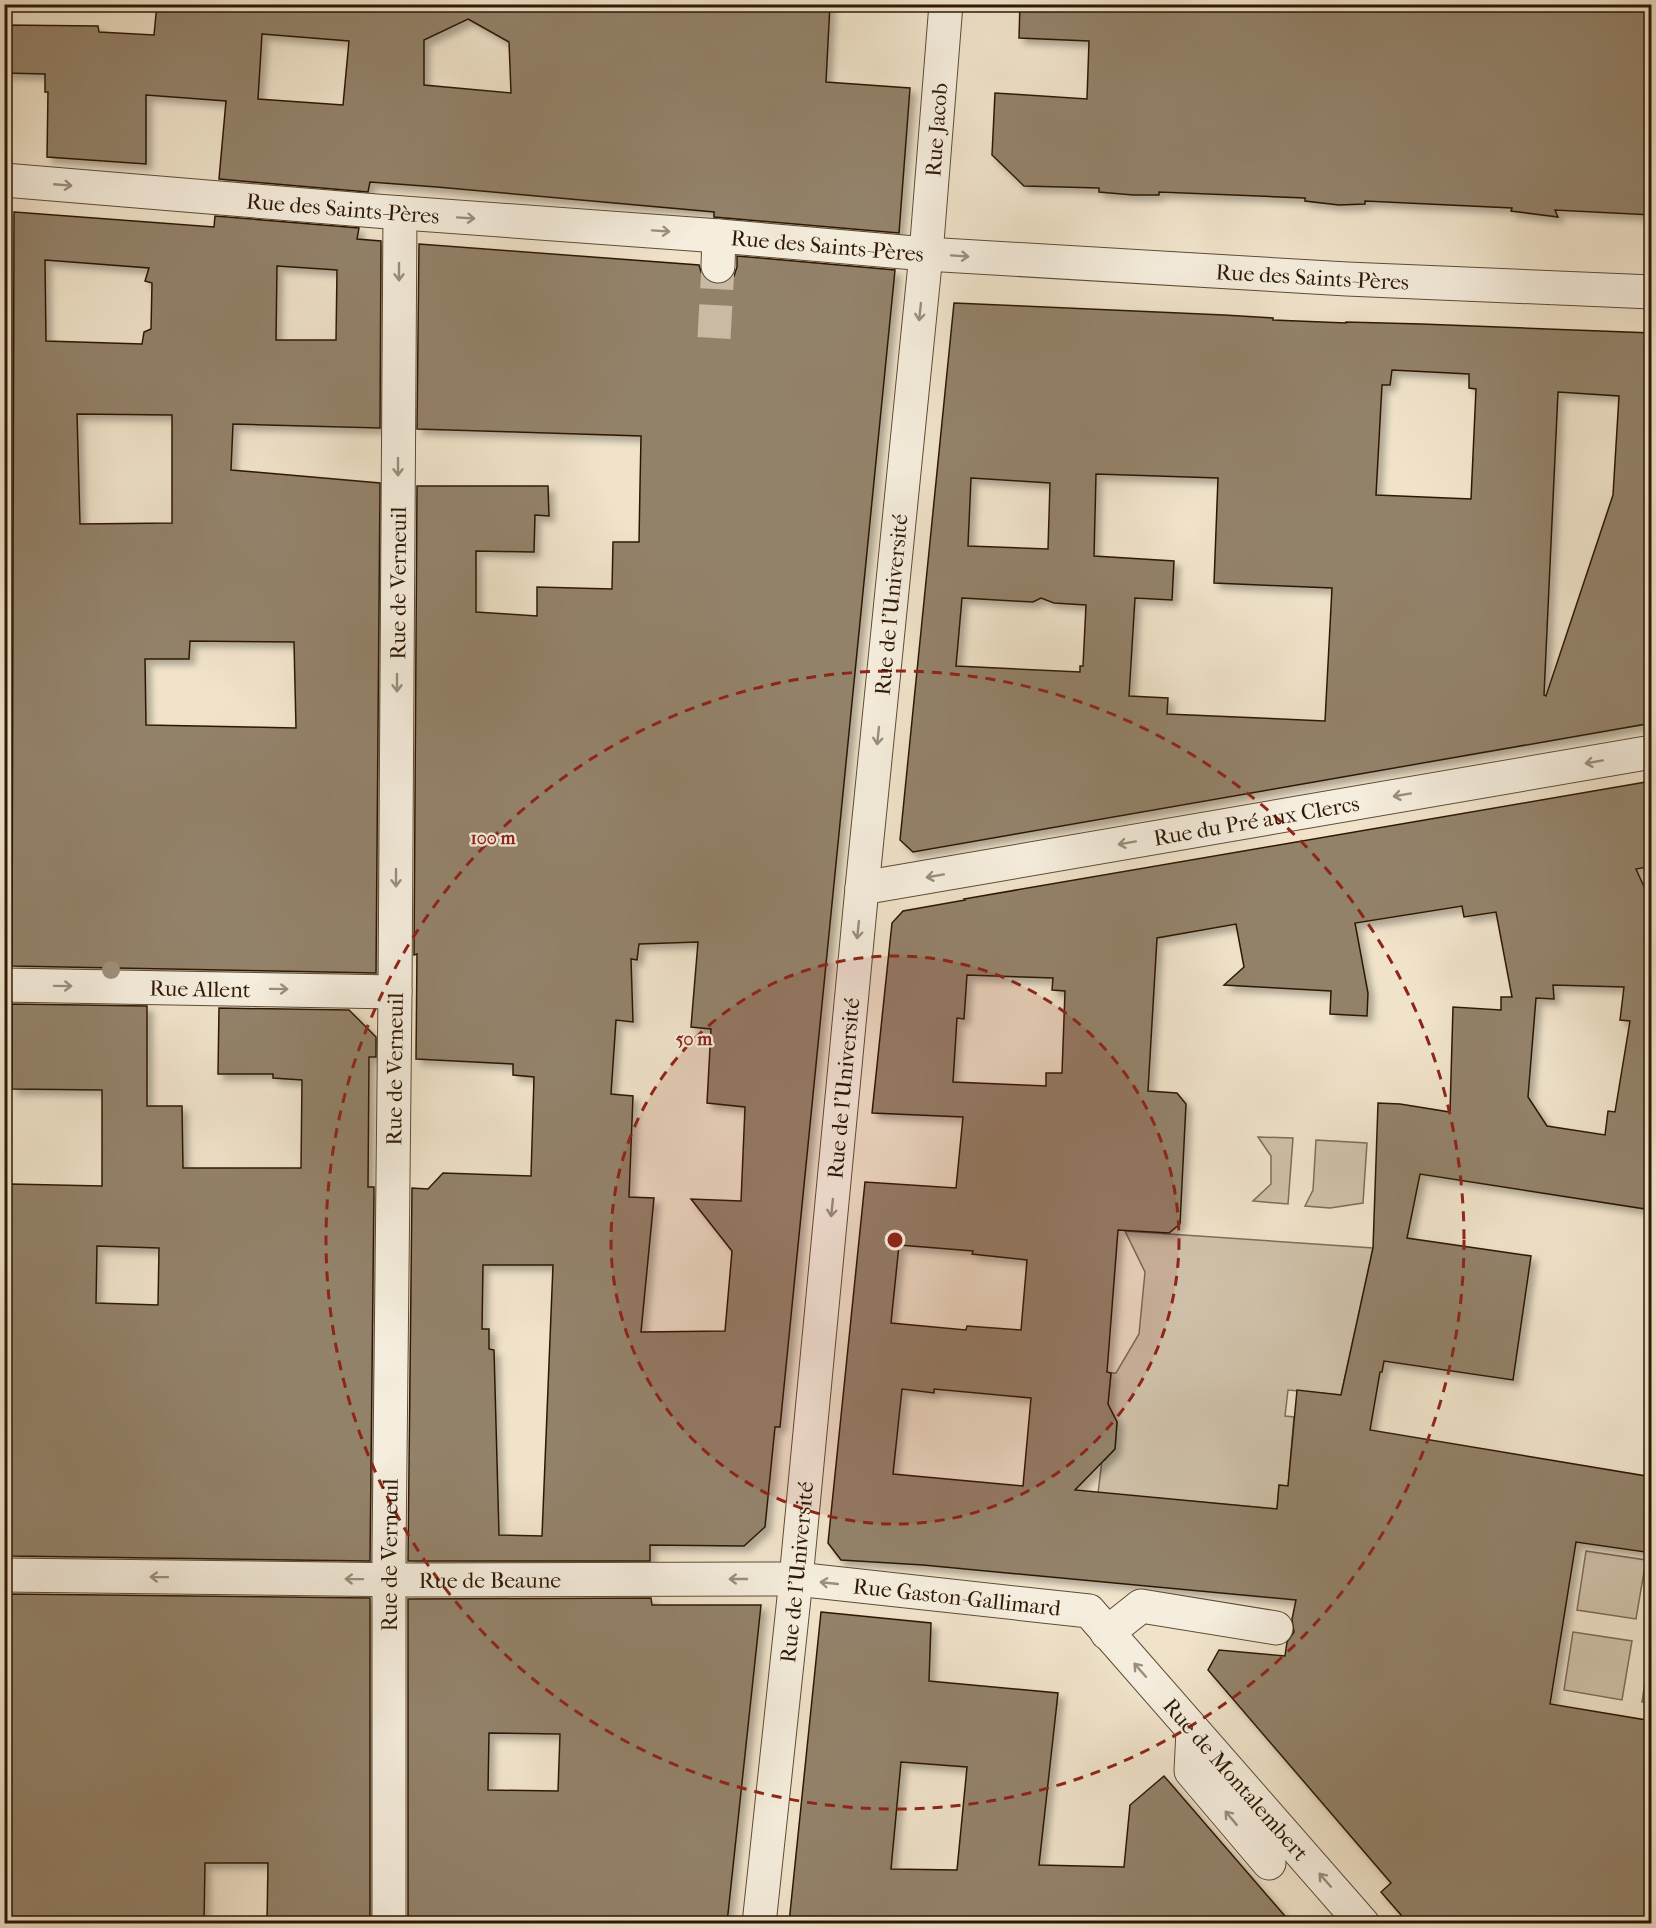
<svg xmlns="http://www.w3.org/2000/svg" width="1656" height="1928" font-family="'IM FELL French Canon',serif">
  <defs>
    <filter id="shadow"><feDropShadow dx="5.5" dy="5.5" stdDeviation="3" flood-color="#0004"/></filter>
  </defs>
  <rect width="100%" height="100%" fill="#f0e3ca"/>
  <filter id="stains"><feTurbulence type="fractalNoise" baseFrequency=".00333" numOctaves="4"/><feColorMatrix values="0 0 0 0 .2 0 0 0 0 .09 0 0 0 0 .02 0 0 0 .5 -.17"/></filter>
  <radialGradient id="worn" r=".72"><stop offset=".6" stop-color="#630" stop-opacity="0"/><stop offset="1" stop-color="#630" stop-opacity=".3"/></radialGradient>
  <g fill="#cfc1a9" stroke="#7e6d57" stroke-width="1.5">
    <path d="M 1258,1137 L 1293,1138 L 1288,1204 L 1253,1201 L 1271,1184 L 1271,1156 Z"/>
    <path d="M 1316,1140 L 1367,1143 L 1363,1203 L 1330,1208 L 1305,1206 L 1313,1190 Z"/>
    <path d="M 1125,1231 L 1373,1248 L 1341,1395 L 1288,1390 L 1285,1416 L 1294,1417 L 1288,1486 L 1279,1485 L 1277,1509 L 1098,1493 L 1102,1460 L 1105,1460 L 1115,1449 L 1117,1422 L 1110,1409 L 1107,1409 L 1111,1373 L 1116,1373 L 1139,1334 L 1145,1272 Z"/>
    <path d="M 1586,1551 L 1646,1560 L 1636,1619 L 1577,1610 Z"/>
    <path d="M 1573,1632 L 1632,1641 L 1622,1700 L 1564,1690 Z"/>
    <path d="M 1651,1644 L 1652,1644 L 1651,1704 L 1642,1702 Z"/>
  </g>
  <g fill="#93826b" stroke="#2e1905" stroke-width="1.5" fill-rule="evenodd" filter="url(#shadow)">
    <path d="M 157,4 L 830,4 L 826,82 L 910,88 L 899,233 L 714,217 L 714,212 L 437,187 L 370,182 L 368,192 L 219,179 L 226,101 L 146,95 L 146,164 L 47,157 L 48,92 L 45,92 L 45,74 L 4,73 L 4,25 L 98,26 L 99,32 L 154,35 ZM 468,19 L 509,42 L 511,93 L 424,85 L 424,40 ZM 262,34 L 349,41 L 343,105 L 258,99 Z"/>
    <path d="M 1020,4 L 1652,4 L 1652,215 L 1555,210 L 1558,217 L 1511,211 L 1512,208 L 1365,201 L 1365,204 L 1339,205 L 1305,201 L 1305,198 L 1159,192 L 1159,195 L 1133,195 L 1099,192 L 1099,188 L 1024,186 L 992,155 L 995,93 L 1087,99 L 1089,41 L 1019,38 Z"/>
    <path d="M 14,212 L 214,227 L 215,216 L 359,228 L 357,239 L 381,241 L 380,428 L 233,424 L 231,470 L 380,483 L 376,973 L 12,966 ZM 45,260 L 149,268 L 145,281 L 152,283 L 151,329 L 144,332 L 142,344 L 46,341 ZM 277,266 L 337,270 L 336,340 L 276,340 ZM 77,414 L 172,415 L 172,523 L 80,524 ZM 190,641 L 294,642 L 296,728 L 146,725 L 145,659 L 189,659 Z"/>
    <path d="M 419,244 L 699,265 L 702,275 L 708,282 L 717,285 L 726,283 L 734,276 L 737,267 L 737,256 L 895,270 L 780,1427 L 775,1427 L 765,1527 L 744,1546 L 650,1545 L 650,1561 L 408,1561 L 412,1188 L 428,1189 L 443,1173 L 531,1176 L 534,1077 L 513,1075 L 513,1064 L 416,1059 L 417,954 L 414,955 L 417,486 L 548,486 L 549,516 L 535,515 L 534,552 L 476,551 L 476,612 L 537,616 L 537,587 L 612,589 L 613,542 L 639,542 L 640,486 L 641,436 L 417,429 ZM 698,942 L 691,1027 L 711,1029 L 707,1103 L 745,1107 L 741,1201 L 691,1199 L 732,1251 L 725,1331 L 641,1332 L 654,1198 L 629,1197 L 633,1096 L 611,1094 L 616,1020 L 633,1022 L 631,959 L 637,960 L 639,944 ZM 483,1265 L 553,1265 L 542,1536 L 499,1535 L 494,1350 L 489,1349 L 489,1329 L 482,1329 Z"/>
    <path d="M 954,303 L 1224,315 L 1273,318 L 1273,320 L 1346,323 L 1346,322 L 1421,324 L 1652,333 L 1652,723 L 913,852 L 900,840 ZM 1392,370 L 1469,374 L 1469,388 L 1476,389 L 1471,499 L 1376,495 L 1382,385 L 1390,385 ZM 1558,392 L 1619,396 L 1613,495 L 1546,696 L 1544,695 ZM 1096,474 L 1218,478 L 1214,583 L 1332,588 L 1325,721 L 1167,714 L 1168,698 L 1129,696 L 1135,598 L 1172,600 L 1174,561 L 1094,556 ZM 971,478 L 1050,483 L 1048,549 L 968,546 ZM 962,598 L 1033,602 L 1041,598 L 1054,603 L 1086,605 L 1083,666 L 1080,666 L 1080,672 L 956,666 Z"/>
    <path d="M 1652,781 L 1652,866 L 1636,869 L 1651,902 L 1649,922 L 1652,922 L 1652,1210 L 1420,1174 L 1407,1238 L 1531,1256 L 1513,1380 L 1384,1361 L 1382,1372 L 1380,1372 L 1370,1430 L 1652,1477 L 1652,1553 L 1576,1542 L 1550,1704 L 1652,1721 L 1652,1923 L 1408,1923 L 1381,1892 L 1391,1883 L 1208,1670 L 1219,1650 L 1285,1656 L 1287,1642 L 1294,1632 L 1292,1619 L 1296,1600 L 923,1565 L 841,1560 L 828,1543 L 865,1182 L 956,1188 L 963,1117 L 872,1113 L 892,923 L 903,911 L 965,900 L 964,899 ZM 1462,906 L 1464,917 L 1496,912 L 1512,997 L 1501,997 L 1501,1010 L 1453,1007 L 1450,1112 L 1400,1104 L 1378,1103 L 1373,1248 L 1341,1395 L 1297,1390 L 1288,1486 L 1279,1485 L 1277,1509 L 1075,1490 L 1115,1449 L 1117,1422 L 1108,1404 L 1111,1373 L 1107,1372 L 1118,1230 L 1169,1233 L 1180,1224 L 1186,1104 L 1177,1093 L 1148,1091 L 1157,938 L 1236,924 L 1244,967 L 1224,985 L 1331,991 L 1330,1014 L 1367,1016 L 1368,993 L 1355,923 ZM 967,975 L 1053,978 L 1052,990 L 1065,991 L 1062,1073 L 1046,1073 L 1046,1086 L 953,1082 L 957,1018 L 964,1019 ZM 1553,985 L 1624,987 L 1620,1020 L 1630,1021 L 1615,1112 L 1608,1111 L 1605,1135 L 1547,1126 L 1528,1097 L 1536,998 L 1554,999 ZM 899,1245 L 973,1251 L 972,1254 L 1027,1260 L 1021,1330 L 967,1326 L 966,1330 L 891,1323 ZM 902,1389 L 934,1393 L 934,1389 L 1031,1398 L 1023,1486 L 893,1474 Z"/>
    <path d="M 12,1004 L 147,1006 L 147,1106 L 182,1106 L 183,1168 L 301,1168 L 302,1080 L 273,1078 L 273,1074 L 218,1074 L 219,1008 L 349,1010 L 376,1037 L 376,1057 L 369,1057 L 368,1187 L 374,1187 L 370,1561 L 11,1556 L 11,1184 L 102,1186 L 102,1090 L 12,1089 ZM 97,1246 L 159,1248 L 158,1305 L 96,1303 Z"/>
    <path d="M 11,1594 L 370,1598 L 370,1923 L 267,1923 L 268,1863 L 205,1863 L 204,1923 L 10,1923 Z"/>
    <path d="M 651,1598 L 652,1605 L 761,1605 L 727,1923 L 408,1923 L 408,1599 ZM 489,1733 L 560,1734 L 558,1791 L 488,1790 Z"/>
    <path d="M 821,1612 L 931,1623 L 929,1681 L 1058,1693 L 1039,1865 L 1124,1867 L 1130,1805 L 1164,1776 L 1291,1923 L 789,1923 ZM 901,1762 L 967,1767 L 957,1870 L 891,1869 Z"/>
  </g>
  <g fill="none" stroke-linecap="round" stroke-linejoin="round">
    <path stroke="#c9bba3" stroke-width="33" stroke-dasharray="33 16" stroke-linecap="butt" d="M 714,338 L 718,266"/>
    <defs>
      <g id="minor">
        <path id="s1" d="M 4,180 L 376,211 L 719,236 L 926,254 L 1347,279 L 1652,292"/>
        <path d="M 718,266 L 719,236"/>
        <path id="s2" d="M 862,888 L 1652,752"/>
        <path id="s3" d="M 4,985 L 395,992"/>
        <path id="s4" d="M 4,1575 L 411,1580 L 796,1579 L 1089,1611 L 1363,1924"/>
        <path d="M 1107,1633 L 1141,1606 L 1276,1628"/>
        <path d="M 1193,1730 L 1191,1771 L 1269,1863"/>
        <path id="s5" d="M 389,1924 L 389,1552 L 395,992 L 400,213"/>
        <path id="s6" d="M 759,1924 L 796,1579 L 862,888 L 926,254 L 946,4"/>
      </g>
    </defs>
    <use href="#minor" stroke="#5e4c36" stroke-width="35"/>
    <use href="#minor" stroke="#f5eddd" stroke-width="33"/>
  </g>
  <circle fill="#a08f79" cx="111" cy="970" r="9"/>
  <defs><path id="oneway-shaft" d="M-6 0H5M1.5-3L5.5 0L1.5 3" fill="none" stroke-width="1.6" stroke-linecap="round" stroke-linejoin="round" transform="scale(1.5)"/></defs>
  <g stroke="#9b8e7c">
    <use href="#oneway-shaft" transform="translate(63 185) rotate(5)"/>
    <use href="#oneway-shaft" transform="translate(466 218) rotate(4)"/>
    <use href="#oneway-shaft" transform="translate(661 231) rotate(4)"/>
    <use href="#oneway-shaft" transform="translate(960 256) rotate(4)"/>
    <use href="#oneway-shaft" transform="translate(399 272) rotate(90)"/>
    <use href="#oneway-shaft" transform="translate(920 312) rotate(96)"/>
    <use href="#oneway-shaft" transform="translate(398 467) rotate(90)"/>
    <use href="#oneway-shaft" transform="translate(397 683) rotate(90)"/>
    <use href="#oneway-shaft" transform="translate(878 736) rotate(96)"/>
    <use href="#oneway-shaft" transform="translate(1594 762) rotate(170)"/>
    <use href="#oneway-shaft" transform="translate(1402 795) rotate(170)"/>
    <use href="#oneway-shaft" transform="translate(1127 843) rotate(170)"/>
    <use href="#oneway-shaft" transform="translate(935 876) rotate(170)"/>
    <use href="#oneway-shaft" transform="translate(396 878) rotate(90)"/>
    <use href="#oneway-shaft" transform="translate(858 930) rotate(96)"/>
    <use href="#oneway-shaft" transform="translate(63 986) rotate(1)"/>
    <use href="#oneway-shaft" transform="translate(279 989) rotate(1)"/>
    <use href="#oneway-shaft" transform="translate(832 1208) rotate(96)"/>
    <use href="#oneway-shaft" transform="translate(159 1577) rotate(-179)"/>
    <use href="#oneway-shaft" transform="translate(354 1579) rotate(-179)"/>
    <use href="#oneway-shaft" transform="translate(738 1579) rotate(180)"/>
    <use href="#oneway-shaft" transform="translate(829 1583) rotate(-174)"/>
    <use href="#oneway-shaft" transform="translate(1140 1670) rotate(-131)"/>
    <use href="#oneway-shaft" transform="translate(1231 1818) rotate(-130)"/>
    <use href="#oneway-shaft" transform="translate(1325 1880) rotate(-131)"/>
  </g>
  <circle cx="895" cy="1240" r="284" fill="#8f2418" fill-opacity=".12"/>
  <g fill="none" stroke="#8f2418" stroke-width="3" stroke-dasharray="10 8">
    <circle cx="895" cy="1240" r="284"/>
    <circle cx="895" cy="1240" r="569"/>
  </g>
  <g text-anchor="middle" stroke-width="4.5" stroke-linejoin="round" paint-order="stroke">
    <g font-size="22" fill="#2e1905" stroke="#f5eddd">
      <text dy="8" stroke="none"><textPath href="#s6" startOffset="1803">Rue Jacob</textPath></text>
      <text dy="8" stroke="none"><textPath href="#s1" startOffset="340">Rue des Saints-Pères</textPath></text>
      <text dy="8" stroke="none"><textPath href="#s1" startOffset="826">Rue des Saints-Pères</textPath></text>
      <text dy="8" stroke="none"><textPath href="#s1" startOffset="1312">Rue des Saints-Pères</textPath></text>
      <text dy="8" stroke="none"><textPath href="#s5" startOffset="1341">Rue de Verneuil</textPath></text>
      <text dy="8" stroke="none"><textPath href="#s6" startOffset="1326">Rue de l'Université</textPath></text>
      <text dy="8" stroke="none"><textPath href="#s2" startOffset="400">Rue du Pré aux Clercs</textPath></text>
      <text dy="8" stroke="none"><textPath href="#s3" startOffset="196">Rue Allent</textPath></text>
      <text dy="8" stroke="none"><textPath href="#s5" startOffset="855">Rue de Verneuil</textPath></text>
      <text dy="8" stroke="none"><textPath href="#s6" startOffset="840">Rue de l'Université</textPath></text>
      <text dy="8" stroke="none"><textPath href="#s5" startOffset="369">Rue de Verneuil</textPath></text>
      <text dy="8" stroke="none"><textPath href="#s6" startOffset="354">Rue de l'Université</textPath></text>
      <text dy="8" stroke="none"><textPath href="#s4" startOffset="486">Rue de Beaune</textPath></text>
      <text dy="8" stroke="none"><textPath href="#s4" startOffset="954">Rue Gaston-Gallimard</textPath></text>
      <text dy="8" stroke="none"><textPath href="#s4" startOffset="1310">Rue de Montalembert</textPath></text>
    </g>
  </g>
  <circle cx="895" cy="1240" r="9" fill="#8f2418" stroke="#f5eddd" stroke-width="3"/>
  <g font-size="18" text-anchor="middle" font-weight="bold" fill="#8f2418" stroke="#f5eddd" stroke-width="4.5" stroke-linejoin="round" paint-order="stroke">
    <text x="493" y="844">100 m</text>
    <text x="694" y="1045">50 m</text>
  </g>
  <rect width="1656" height="1928" fill="none" stroke="#f0e3ca" stroke-width="24"/>
  <rect x="6" y="6" width="1644" height="1916" fill="none" stroke="#2e1905" stroke-width="3"/>
  <rect x="12" y="12" width="1632" height="1904" fill="none" stroke="#2e1905" stroke-width="1.5"/>
  <rect width="100%" height="100%" filter="url(#stains)"/>
  <rect width="100%" height="100%" fill="url(#worn)"/>
</svg>
